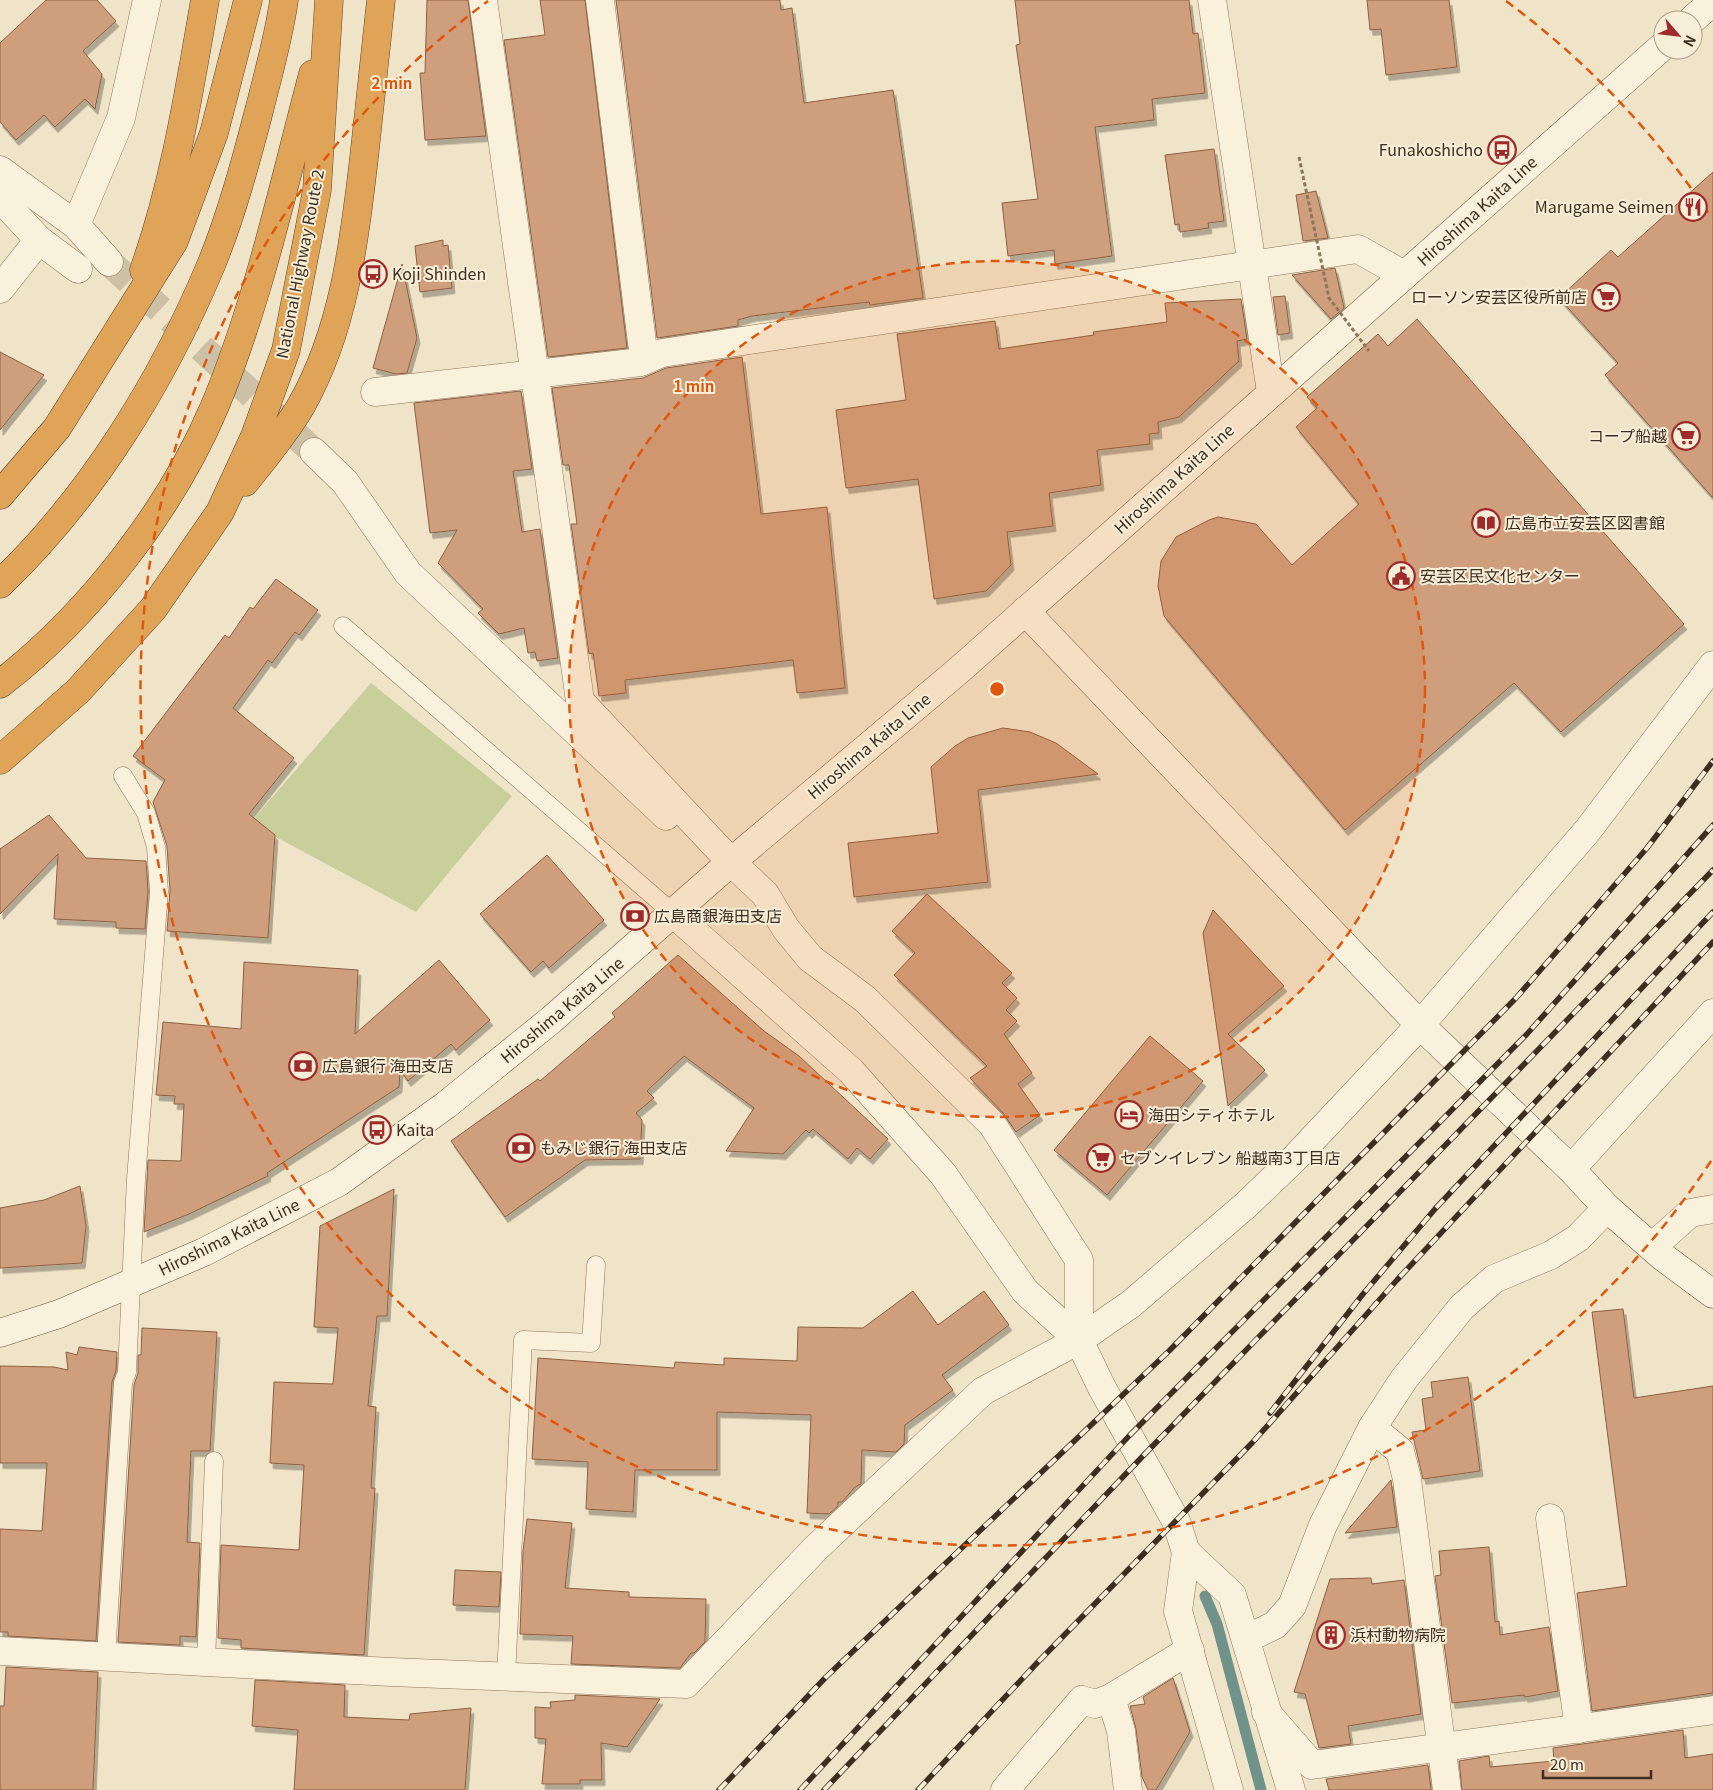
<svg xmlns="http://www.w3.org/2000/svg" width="1713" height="1790" font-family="Georgia,'Noto Sans JP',serif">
  <defs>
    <filter id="shadow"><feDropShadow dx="3" dy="5.5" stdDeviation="0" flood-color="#0004"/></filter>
  </defs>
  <rect width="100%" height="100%" fill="#f0e4c8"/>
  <path fill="#c9cf9b" d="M 371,683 L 512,796 L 416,912 L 250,823 Z"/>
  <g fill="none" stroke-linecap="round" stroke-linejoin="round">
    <path stroke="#6f938a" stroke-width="11" d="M 1205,1596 L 1217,1624 L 1261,1790"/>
  </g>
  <g fill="#cf9f7d" stroke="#8d5f41" filter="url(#shadow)">
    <path d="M 46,0 L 97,0 L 116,21 L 83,51 L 102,74 L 95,109 L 85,99 L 55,127 L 44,115 L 16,140 L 0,122 L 0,43 Z"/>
    <path d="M 427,0 L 468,0 L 486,136 L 425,140 L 420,73 L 425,73 Z"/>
    <path d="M 540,0 L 585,0 L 627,348 L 548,357 L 504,40 L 545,35 Z"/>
    <path d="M 616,0 L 780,0 L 781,10 L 792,8 L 804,103 L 893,90 L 923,298 L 870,305 L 869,302 L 752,316 L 738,320 L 738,326 L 657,338 Z"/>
    <path d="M 1015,0 L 1189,0 L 1193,34 L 1198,33 L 1205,93 L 1152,99 L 1154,120 L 1095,127 L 1112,256 L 1055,264 L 1054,250 L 1008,256 L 1002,203 L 1038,199 L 1016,45 L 1020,44 Z"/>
    <path d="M 1367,0 L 1449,0 L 1457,67 L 1386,75 L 1381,29 L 1370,30 Z"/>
    <path d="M 1214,149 L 1224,221 L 1208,223 L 1209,228 L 1180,232 L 1179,224 L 1175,225 L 1165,155 Z"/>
    <path d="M 1713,172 L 1713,498 L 1605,375 L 1618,363 L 1559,298 L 1611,250 L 1618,257 Z"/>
    <path d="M 1316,191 L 1328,238 L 1303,241 L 1296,195 Z"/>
    <path d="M 443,240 L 443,246 L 448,245 L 452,288 L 420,292 L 415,246 Z"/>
    <path d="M 402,264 L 417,338 L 407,373 L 396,374 L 373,368 Z"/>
    <path d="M 1335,268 L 1344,308 L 1331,319 L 1292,275 Z"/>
    <path d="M 1285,296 L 1290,333 L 1278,335 L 1273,297 Z"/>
    <path d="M 1241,299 L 1247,339 L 1237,341 L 1239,361 L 1179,417 L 1158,422 L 1159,433 L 1149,434 L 1150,444 L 1097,450 L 1101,485 L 1049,493 L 1053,526 L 1007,532 L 1011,565 L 986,591 L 934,599 L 918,479 L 846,488 L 836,410 L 906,400 L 897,334 L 995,321 L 999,349 L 1094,335 L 1093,332 L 1167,322 L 1165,303 Z"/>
    <path d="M 1417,319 L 1684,624 L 1561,732 L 1514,683 L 1345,830 L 1164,616 L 1158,586 L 1161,561 L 1176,537 L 1209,520 L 1218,517 L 1256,524 L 1292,565 L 1359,504 L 1296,427 L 1317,408 L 1307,397 L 1378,334 L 1388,346 Z"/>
    <path d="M 0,352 L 44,375 L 0,430 Z"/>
    <path d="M 742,357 L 761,514 L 827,507 L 845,688 L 797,693 L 793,660 L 625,680 L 626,693 L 599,696 L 593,653 L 589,654 L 571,524 L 577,524 L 569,465 L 563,465 L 552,388 L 643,378 L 666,368 Z"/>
    <path d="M 521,391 L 532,469 L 513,471 L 522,532 L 540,529 L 558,658 L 537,661 L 535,652 L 528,653 L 524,628 L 499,634 L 478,613 L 483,609 L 438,563 L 457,530 L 430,533 L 414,403 Z"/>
    <path d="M 276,579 L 318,610 L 299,635 L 295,632 L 272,663 L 268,660 L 233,708 L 294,758 L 249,814 L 275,835 L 268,938 L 167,931 L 170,891 L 167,846 L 153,802 L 165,780 L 133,756 L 225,635 L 229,638 L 250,607 L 253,609 Z"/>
    <path d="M 1003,728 L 1030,732 L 1056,743 L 1098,774 L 978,790 L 988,882 L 854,897 L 848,843 L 938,833 L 931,767 L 955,746 L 968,738 Z"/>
    <path d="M 49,815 L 86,858 L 146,861 L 148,892 L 145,929 L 116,928 L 116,922 L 54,919 L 58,854 L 0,914 L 0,849 Z"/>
    <path d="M 547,855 L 604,920 L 549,968 L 543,961 L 531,972 L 480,914 Z"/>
    <path d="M 927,894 L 1012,973 L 1002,983 L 1017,998 L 1006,1010 L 1017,1021 L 1004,1034 L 1032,1073 L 1018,1084 L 1040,1115 L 1016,1132 L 1003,1113 L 970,1078 L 987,1066 L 894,975 L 915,953 L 892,931 Z"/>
    <path d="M 1213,910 L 1284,986 L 1228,1034 L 1265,1070 L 1228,1106 L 1203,933 Z"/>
    <path d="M 678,955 L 764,1031 L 799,1056 L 888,1139 L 870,1159 L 857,1148 L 848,1159 L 813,1129 L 809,1133 L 806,1130 L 783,1154 L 726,1151 L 754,1108 L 684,1056 L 647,1091 L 654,1098 L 636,1113 L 642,1120 L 640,1159 L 585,1160 L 505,1217 L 451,1141 L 538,1079 L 540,1081 L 615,1017 L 612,1013 Z"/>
    <path d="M 439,960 L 490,1020 L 456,1050 L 451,1044 L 408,1081 L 400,1070 L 399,1087 L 267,1173 L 268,1176 L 189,1214 L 144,1232 L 148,1160 L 181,1161 L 184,1104 L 174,1104 L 175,1096 L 156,1095 L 163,1022 L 241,1029 L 244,962 L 358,970 L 355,1034 Z"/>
    <path d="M 1150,1036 L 1203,1081 L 1107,1195 L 1054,1150 Z"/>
    <path d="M 80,1186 L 86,1226 L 82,1263 L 0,1268 L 0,1208 L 44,1200 Z"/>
    <path d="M 394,1189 L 387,1316 L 377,1316 L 368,1406 L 376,1407 L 371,1488 L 375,1488 L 364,1655 L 241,1648 L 241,1640 L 218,1638 L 221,1545 L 299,1550 L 304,1465 L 270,1463 L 274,1382 L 333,1384 L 338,1328 L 314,1327 L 320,1226 Z"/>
    <path d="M 913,1291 L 938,1325 L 984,1291 L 1009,1325 L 942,1375 L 953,1390 L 905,1425 L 904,1444 L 896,1452 L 862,1450 L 861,1484 L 855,1487 L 842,1502 L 838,1502 L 838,1506 L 829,1514 L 807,1513 L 811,1415 L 717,1412 L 717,1470 L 635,1470 L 633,1512 L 586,1509 L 588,1462 L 532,1459 L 538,1358 L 674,1368 L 675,1362 L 724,1365 L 724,1358 L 797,1361 L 798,1327 L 863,1328 Z"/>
    <path d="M 1623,1309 L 1634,1398 L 1713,1386 L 1713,1693 L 1592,1711 L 1577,1593 L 1627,1586 L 1592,1312 Z"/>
    <path d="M 142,1328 L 217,1332 L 210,1451 L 191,1451 L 187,1542 L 200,1543 L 196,1637 L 180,1636 L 180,1645 L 118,1642 L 134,1385 L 138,1373 L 138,1355 L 141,1355 Z"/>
    <path d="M 79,1347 L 117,1352 L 116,1370 L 112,1382 L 96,1641 L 8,1636 L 8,1632 L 0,1632 L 0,1529 L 42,1531 L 47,1463 L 0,1463 L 0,1366 L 54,1367 L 68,1370 L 66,1352 L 77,1355 Z"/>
    <path d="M 1468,1377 L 1480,1471 L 1423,1479 L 1412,1432 L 1426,1430 L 1422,1399 L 1433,1397 L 1431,1382 Z"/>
    <path d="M 1391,1480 L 1397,1527 L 1345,1533 Z"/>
    <path d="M 527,1519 L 572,1523 L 565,1588 L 629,1592 L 629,1597 L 706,1599 L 705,1642 L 694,1653 L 691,1653 L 680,1668 L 571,1664 L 573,1636 L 520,1634 L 523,1551 Z"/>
    <path d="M 1489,1547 L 1495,1622 L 1499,1621 L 1500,1635 L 1549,1627 L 1558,1691 L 1525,1697 L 1524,1695 L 1452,1703 L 1435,1576 L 1441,1575 L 1439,1551 Z"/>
    <path d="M 455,1570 L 501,1572 L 499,1607 L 453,1605 Z"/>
    <path d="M 1371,1578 L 1372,1584 L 1404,1580 L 1421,1714 L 1348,1726 L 1351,1744 L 1319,1748 L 1305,1694 L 1294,1692 L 1330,1579 Z"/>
    <path d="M 6,1667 L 98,1672 L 93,1790 L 0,1790 L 0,1706 L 4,1706 Z"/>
    <path d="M 1173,1678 L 1190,1732 L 1156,1790 L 1148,1790 L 1142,1777 L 1136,1729 L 1130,1706 L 1145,1704 L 1143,1697 Z"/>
    <path d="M 255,1680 L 345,1685 L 344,1717 L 409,1720 L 410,1714 L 471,1708 L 465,1790 L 294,1790 L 298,1730 L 252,1726 Z"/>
    <path d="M 575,1695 L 660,1699 L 627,1747 L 601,1743 L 602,1780 L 580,1780 L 580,1784 L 542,1784 L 546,1739 L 535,1738 L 535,1707 L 551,1708 L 550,1702 L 575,1700 Z"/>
    <path d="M 1683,1730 L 1685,1758 L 1713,1754 L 1713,1790 L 1462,1790 L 1459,1761 L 1489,1756 L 1490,1767 L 1554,1761 L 1553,1748 Z"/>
    <path d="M 1428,1765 L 1431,1790 L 1329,1790 L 1326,1779 Z"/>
  </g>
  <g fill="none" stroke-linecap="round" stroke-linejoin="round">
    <path stroke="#ccc0a6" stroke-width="28" stroke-dasharray="28 14" stroke-linecap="butt" d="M 109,262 L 314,452"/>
    <defs>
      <g id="lane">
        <path d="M 343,626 L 674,914"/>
        <path d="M 106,1656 L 123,1383 L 127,1372 L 136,1179 L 159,892 L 156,847 L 146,813 L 123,776"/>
        <path d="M 206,1662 L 214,1461"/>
        <path d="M 506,1676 L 523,1340 L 591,1343 L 596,1265"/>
      </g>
      <g id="street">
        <path d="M 483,0 L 580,701 L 731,862 L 765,894 L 786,929 L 810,958 L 865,999 L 992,1124 L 1079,1260 L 1079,1340"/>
        <path d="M 600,0 L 642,343 L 646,359"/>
        <path d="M 1212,0 L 1271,392"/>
        <path d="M 0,170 L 76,225 L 109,262"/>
        <path d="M 0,198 L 39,240 L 78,269"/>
        <path d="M 76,225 L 121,118 L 147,0"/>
        <path d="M 0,289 L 39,240"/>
        <path d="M 375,392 L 641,362 L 662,353 L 1358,249 L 1404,275"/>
        <path d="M 314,452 L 345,482 L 408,573 L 666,816"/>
        <path d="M 674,914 L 851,1071 L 943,1174 L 1025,1291 L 1079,1340 L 1101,1386 L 1176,1521 L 1186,1552 L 1178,1611 L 1229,1790"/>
        <path d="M 1571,1169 L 1713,1013"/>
        <path d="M 1652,1247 L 1690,1213 L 1713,1209"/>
        <path d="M 1372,1428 L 1400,1451 L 1407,1479 L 1447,1790"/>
        <path d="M 1550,1518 L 1579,1729"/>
        <path d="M 1186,1552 L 1232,1595 L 1291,1790"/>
        <path d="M 1246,1639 L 1275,1625 L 1292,1606 L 1323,1525 L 1372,1428 L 1404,1379 L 1462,1307 L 1494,1279 L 1551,1255 L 1578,1238 L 1607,1208"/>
        <path d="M 0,1651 L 391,1672 L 686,1684 L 816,1548 L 983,1391 L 1079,1340 L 1131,1304 L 1246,1205 L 1292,1161 L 1420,1025 L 1588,830 L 1713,665"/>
        <path d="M 1266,1712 L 1312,1765 L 1713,1710"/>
        <path d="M 1005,1790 L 1082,1700 L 1095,1704 L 1111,1698"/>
        <path d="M 1128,1790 L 1121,1731 L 1111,1698 L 1190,1650"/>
      </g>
      <g id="secondary">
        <path d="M 1692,20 L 1713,1"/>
        <path d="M 1025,611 L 1420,1025 L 1571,1169 L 1607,1208 L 1663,1257 L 1713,1294"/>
        <path d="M 0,1333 L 59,1314 L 204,1252 L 339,1182 L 446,1105 L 551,1020 L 731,862 L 958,671 L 1663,46"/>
      </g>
      <g id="highway">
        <path d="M 144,270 C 175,183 189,91 205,0"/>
        <path d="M 245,482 C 265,457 285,433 301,406 C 344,330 354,243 364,158 C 370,105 375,53 381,0"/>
        <path d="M 0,495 L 57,428 L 174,241 L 214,133 L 248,0"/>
        <path d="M 0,584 C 92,496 162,382 211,265 C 231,217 247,157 260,107 C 269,71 279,36 284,0"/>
        <path d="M 0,684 C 88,616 170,511 214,408 C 259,301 283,186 313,74"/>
        <path d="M 0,760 L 78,691 L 153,609 L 220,512 L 255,436 L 286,350 L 317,190 L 329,0"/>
      </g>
    </defs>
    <use href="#lane" stroke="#8d765c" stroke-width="19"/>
    <use href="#street" stroke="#8d765c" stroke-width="29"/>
    <use href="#secondary" stroke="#6f573f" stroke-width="29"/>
    <use href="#highway" stroke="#5b4430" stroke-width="29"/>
    <use href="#lane" stroke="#faf1dc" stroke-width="18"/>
    <use href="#street" stroke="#faf1dc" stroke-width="28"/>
    <use href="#secondary" stroke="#faf1dc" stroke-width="28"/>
    <use href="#highway" stroke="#e0a458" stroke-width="28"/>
    <defs>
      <g id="rail">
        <path d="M 1270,1413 L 1363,1294 L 1435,1209 L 1713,912"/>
        <path d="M 719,1790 L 826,1677 L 1169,1351 L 1516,998 L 1647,848 L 1713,761"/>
        <path d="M 800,1790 L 1129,1436 L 1527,1034 L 1713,825"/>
        <path d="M 824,1790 L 1141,1458 L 1713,870"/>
        <path d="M 918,1790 L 1037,1663 L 1252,1443 L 1397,1280 L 1713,942"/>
      </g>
    </defs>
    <use href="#rail" stroke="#3d2e20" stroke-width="5.5"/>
    <use href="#rail" stroke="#f7eed8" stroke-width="4" stroke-dasharray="11" stroke-linecap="butt"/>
    <path stroke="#8d765c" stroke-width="3" stroke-dasharray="4 2.5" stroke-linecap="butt" d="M 1299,157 L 1329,298 L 1369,351"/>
  </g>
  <circle cx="997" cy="689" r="428" fill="#df570d" fill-opacity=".12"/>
  <g fill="none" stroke="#df570d" stroke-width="2.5" stroke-dasharray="9 6">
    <circle cx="997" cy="689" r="428"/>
    <path d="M1711 1161A856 856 0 1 1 488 1M1506 1A856 856 0 0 1 1711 217"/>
  </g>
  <defs>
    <symbol id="bus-ring" viewBox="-11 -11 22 22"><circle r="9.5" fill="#f7eed8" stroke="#9e2a2b" stroke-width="1.5"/><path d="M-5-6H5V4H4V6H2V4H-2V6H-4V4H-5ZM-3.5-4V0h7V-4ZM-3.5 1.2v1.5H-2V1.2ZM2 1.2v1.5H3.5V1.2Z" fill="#9e2a2b"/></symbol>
    <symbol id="restaurant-ring" viewBox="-11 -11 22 22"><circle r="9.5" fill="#f7eed8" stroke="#9e2a2b" stroke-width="1.5"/><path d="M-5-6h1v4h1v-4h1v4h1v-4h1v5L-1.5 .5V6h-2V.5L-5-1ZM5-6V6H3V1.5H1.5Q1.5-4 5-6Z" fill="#9e2a2b"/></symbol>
    <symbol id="supermarket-ring" viewBox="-11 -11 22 22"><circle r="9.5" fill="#f7eed8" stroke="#9e2a2b" stroke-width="1.5"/><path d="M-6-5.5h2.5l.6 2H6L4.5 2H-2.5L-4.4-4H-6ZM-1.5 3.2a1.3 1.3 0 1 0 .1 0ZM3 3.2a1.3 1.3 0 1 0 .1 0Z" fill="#9e2a2b"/></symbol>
    <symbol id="library-ring" viewBox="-11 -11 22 22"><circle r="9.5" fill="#f7eed8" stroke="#9e2a2b" stroke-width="1.5"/><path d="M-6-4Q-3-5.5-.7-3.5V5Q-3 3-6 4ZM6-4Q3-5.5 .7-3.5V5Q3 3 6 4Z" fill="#9e2a2b"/></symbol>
    <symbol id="civic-ring" viewBox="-11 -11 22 22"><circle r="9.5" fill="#f7eed8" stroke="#9e2a2b" stroke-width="1.5"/><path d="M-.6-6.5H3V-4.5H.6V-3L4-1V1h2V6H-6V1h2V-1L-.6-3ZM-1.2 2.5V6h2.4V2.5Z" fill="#9e2a2b"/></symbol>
    <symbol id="bank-ring" viewBox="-11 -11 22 22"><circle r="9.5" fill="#f7eed8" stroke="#9e2a2b" stroke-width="1.5"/><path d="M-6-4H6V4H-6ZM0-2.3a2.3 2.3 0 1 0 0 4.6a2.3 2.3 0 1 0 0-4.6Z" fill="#9e2a2b"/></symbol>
    <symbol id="hotel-ring" viewBox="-11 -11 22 22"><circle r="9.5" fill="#f7eed8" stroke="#9e2a2b" stroke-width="1.5"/><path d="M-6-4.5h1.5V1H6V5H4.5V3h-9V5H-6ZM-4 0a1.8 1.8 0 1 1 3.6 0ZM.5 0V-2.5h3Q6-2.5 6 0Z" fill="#9e2a2b"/></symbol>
    <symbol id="building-ring" viewBox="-11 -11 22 22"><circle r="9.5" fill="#f7eed8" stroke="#9e2a2b" stroke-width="1.5"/><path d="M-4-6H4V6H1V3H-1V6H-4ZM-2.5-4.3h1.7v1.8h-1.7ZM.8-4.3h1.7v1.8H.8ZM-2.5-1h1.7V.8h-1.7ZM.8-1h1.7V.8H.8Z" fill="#9e2a2b"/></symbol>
  </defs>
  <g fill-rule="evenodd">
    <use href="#bus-ring" x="1486" y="134" width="32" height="32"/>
    <use href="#restaurant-ring" x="1677" y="191" width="32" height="32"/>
    <use href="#bus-ring" x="357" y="258" width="32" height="32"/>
    <use href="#supermarket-ring" x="1590" y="281" width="32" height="32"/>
    <use href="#supermarket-ring" x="1670" y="420" width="32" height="32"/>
    <use href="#library-ring" x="1470" y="507" width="32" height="32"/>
    <use href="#civic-ring" x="1385" y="560" width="32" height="32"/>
    <use href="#bank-ring" x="619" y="900" width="32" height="32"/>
    <use href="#bank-ring" x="287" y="1050" width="32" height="32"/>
    <use href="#hotel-ring" x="1113" y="1099" width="32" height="32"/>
    <use href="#bus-ring" x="361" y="1114" width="32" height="32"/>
    <use href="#bank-ring" x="505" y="1132" width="32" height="32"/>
    <use href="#supermarket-ring" x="1085" y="1142" width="32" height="32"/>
    <use href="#building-ring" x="1315" y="1619" width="32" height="32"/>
  </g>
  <g text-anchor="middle" stroke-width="4" stroke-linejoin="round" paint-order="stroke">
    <g font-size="16" fill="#3d2e20" stroke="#f7eed8" text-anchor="start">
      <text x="1483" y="156" text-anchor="end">Funakoshicho</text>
      <text x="1674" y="213" text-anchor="end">Marugame Seimen</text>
      <text x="392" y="280">Koji Shinden</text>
      <text x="1587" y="303" text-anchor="end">ローソン安芸区役所前店</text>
      <text x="1667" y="442" text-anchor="end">コープ船越</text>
      <text x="1505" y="529">広島市立安芸区図書館</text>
      <text x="1420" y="582">安芸区民文化センター</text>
      <text x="654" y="922">広島商銀海田支店</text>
      <text x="322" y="1072">広島銀行 海田支店</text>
      <text x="1148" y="1121">海田シティホテル</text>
      <text x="396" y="1136">Kaita</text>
      <text x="540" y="1154">もみじ銀行 海田支店</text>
      <text x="1120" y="1164">セブンイレブン 船越南3丁目店</text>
      <text x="1350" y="1641">浜村動物病院</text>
    </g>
    <g font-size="16" fill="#3d2e20" stroke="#f7eed8">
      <text transform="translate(1477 211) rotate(-42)" y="6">Hiroshima Kaita Line</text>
      <text transform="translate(300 264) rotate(-79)" y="6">National Highway Route 2</text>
      <text transform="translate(1174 479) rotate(-42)" y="6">Hiroshima Kaita Line</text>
      <text transform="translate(869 746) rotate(-40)" y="6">Hiroshima Kaita Line</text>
      <text transform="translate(562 1010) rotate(-40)" y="6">Hiroshima Kaita Line</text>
      <text transform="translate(229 1237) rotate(-26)" y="6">Hiroshima Kaita Line</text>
    </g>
  </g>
  <circle cx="997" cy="689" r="8" fill="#df570d" stroke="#f7eed8" stroke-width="2.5"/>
  <g font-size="15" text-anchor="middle" font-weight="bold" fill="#df570d" stroke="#f7eed8" stroke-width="4" stroke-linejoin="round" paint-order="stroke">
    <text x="392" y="89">2 min</text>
    <text x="694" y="392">1 min</text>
  </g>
  <g transform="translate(1678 35) rotate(118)"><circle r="24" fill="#f7eed8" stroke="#ada18e"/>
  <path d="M0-4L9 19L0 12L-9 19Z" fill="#9e2a2b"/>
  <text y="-8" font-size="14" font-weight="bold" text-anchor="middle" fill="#3d2e20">N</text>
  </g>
  <path d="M1543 1770v8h108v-8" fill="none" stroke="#3d2e20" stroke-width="2.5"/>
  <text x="1550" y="1770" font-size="15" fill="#3d2e20" stroke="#f7eed8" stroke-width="4" paint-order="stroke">20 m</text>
</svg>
